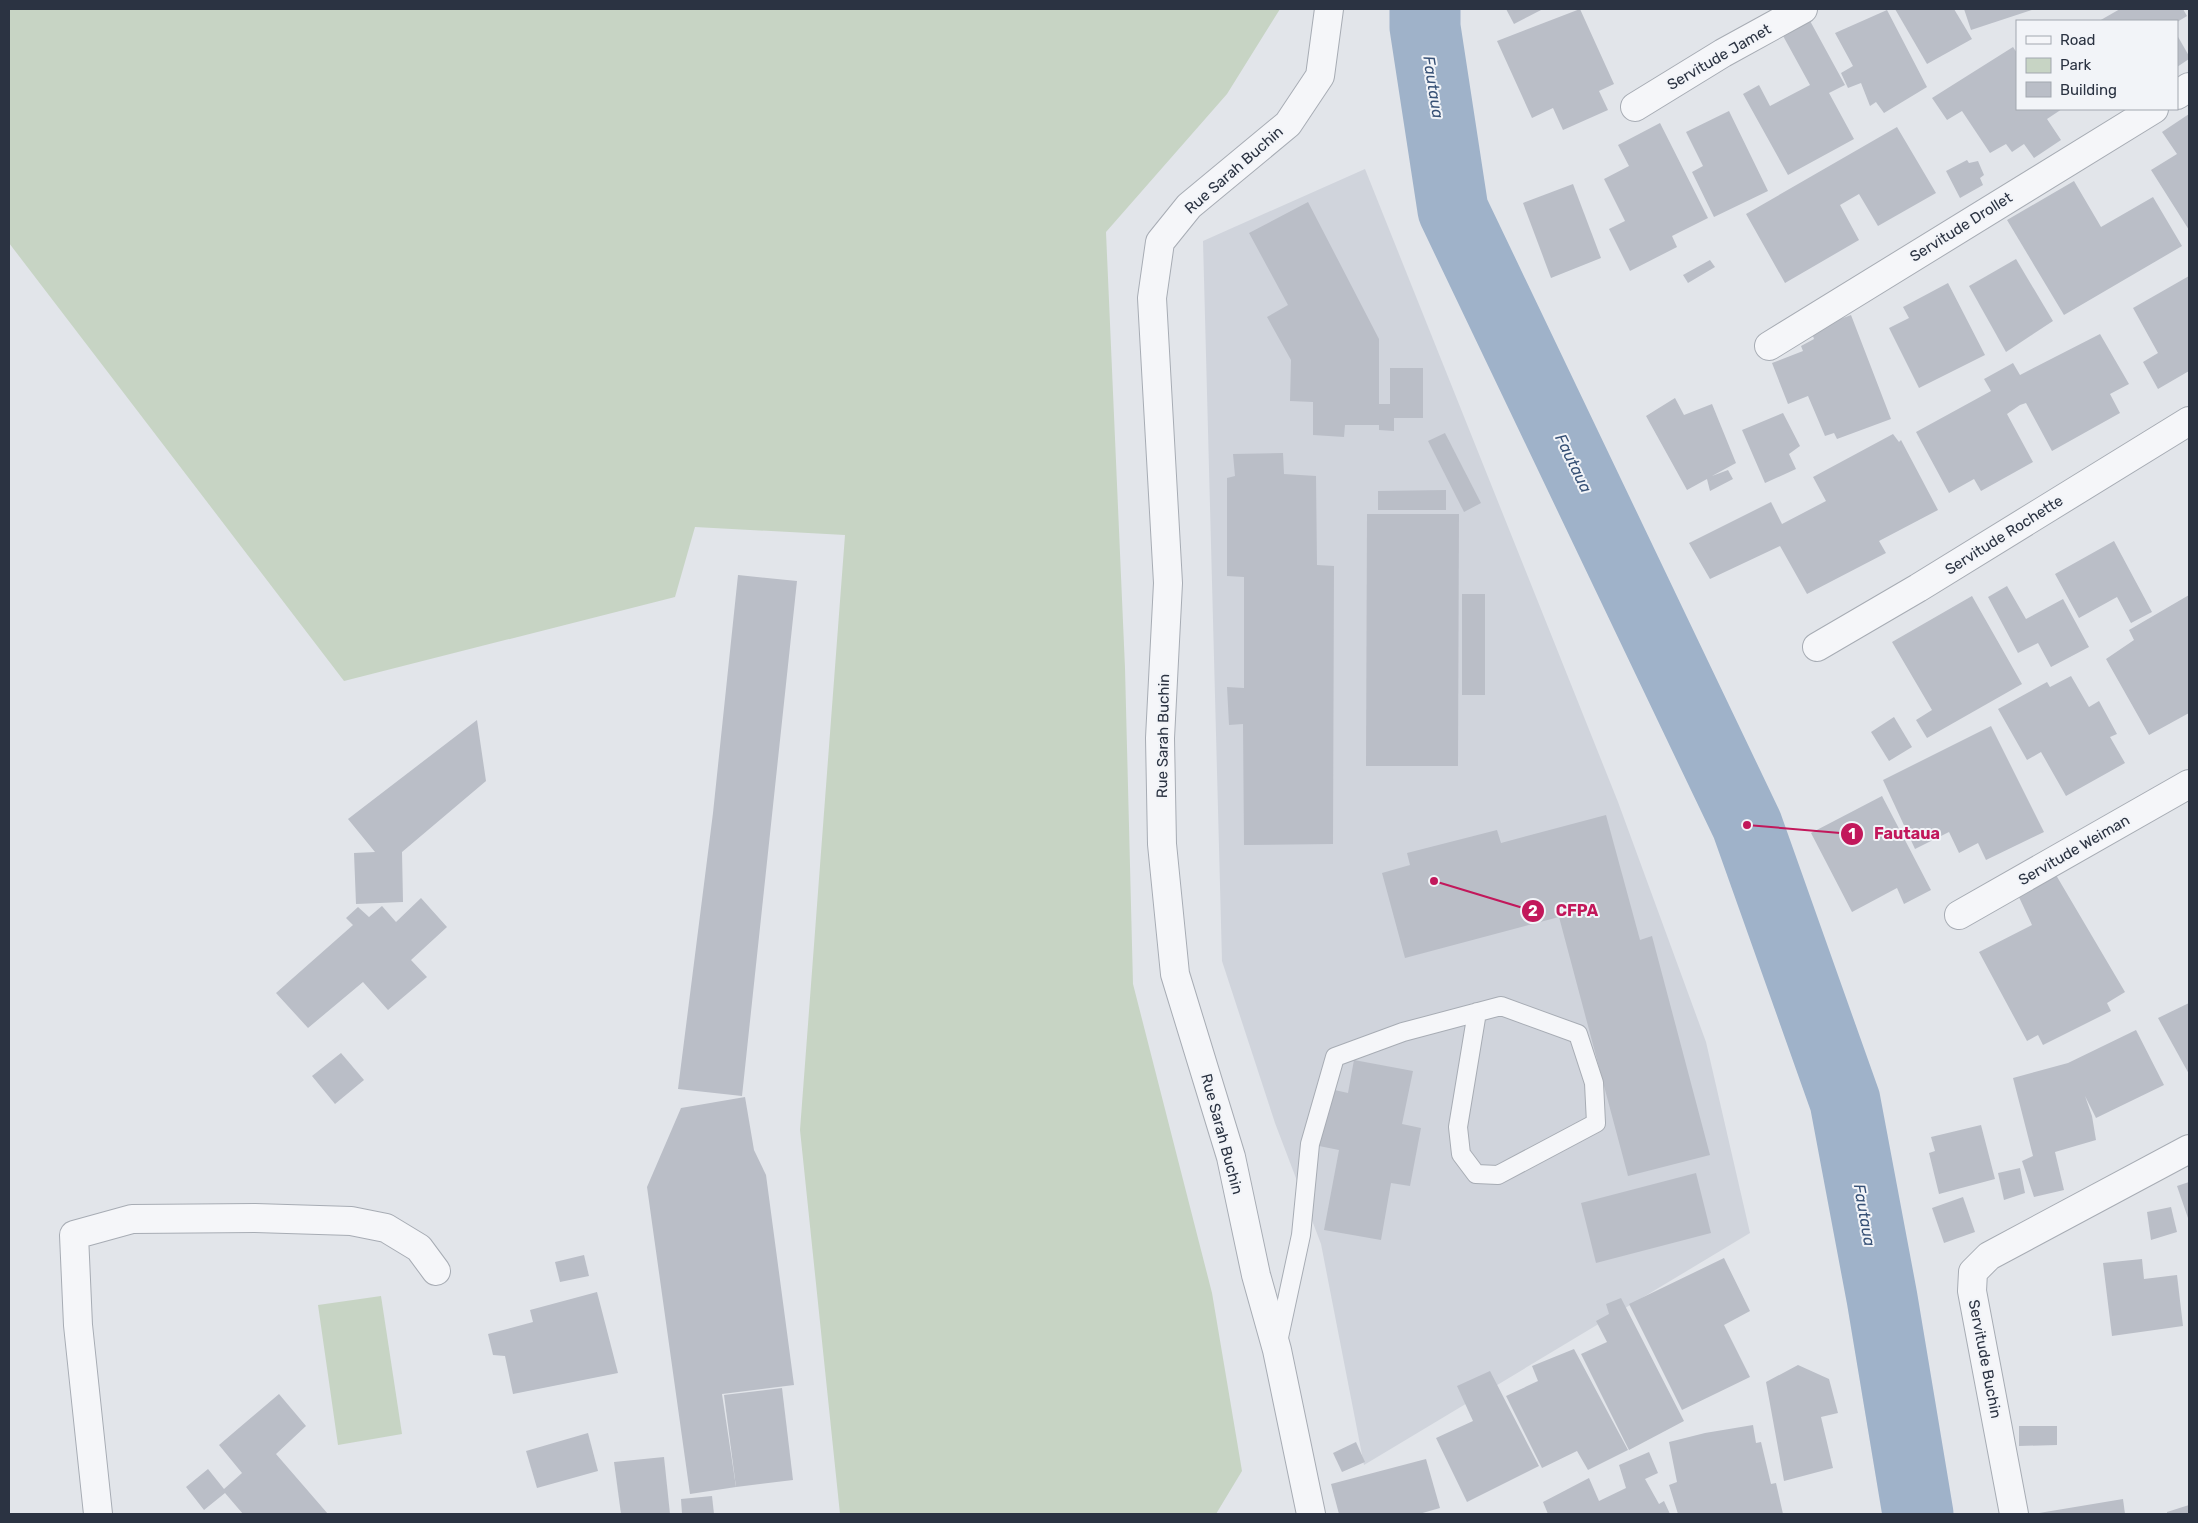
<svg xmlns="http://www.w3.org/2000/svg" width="2198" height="1523" font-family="Rubik,sans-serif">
  <rect width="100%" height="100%" fill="#e2e5ea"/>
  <path fill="#d0d4dc" d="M 1365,169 L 1618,802 L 1706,1042 L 1750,1233 L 1364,1465 L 1321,1244 L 1275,1123 L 1222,961 L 1203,241 Z"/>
  <g fill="#c7d4c4">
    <path d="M 9,9 L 1280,9 L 1227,94 L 1106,232 L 1125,668 L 1133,984 L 1212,1293 L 1242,1471 L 1216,1514 L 840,1514 L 800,1130 L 845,535 L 695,527 L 675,597 L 344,681 L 9,243 Z"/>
    <path d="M 381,1296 L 402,1434 L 338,1445 L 318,1305 Z"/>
  </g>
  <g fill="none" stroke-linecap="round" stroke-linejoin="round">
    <path stroke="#9fb2c9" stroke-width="71" d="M 1425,9 L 1425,27 L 1453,210 L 1747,825 L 1845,1101 L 1882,1298 L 1918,1514"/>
  </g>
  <g fill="#babec7">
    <path d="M 1506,9 L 1543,9 L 1514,24 Z"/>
    <path d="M 1580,9 L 1614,84 L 1599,91 L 1608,110 L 1563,130 L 1553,108 L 1532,118 L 1497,41 Z"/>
    <path d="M 1895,9 L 1954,9 L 1972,39 L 1927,64 Z"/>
    <path d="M 1964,9 L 2035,9 L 1971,30 Z"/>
    <path d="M 2120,9 L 2183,9 L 2187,16 L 2177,22 L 2099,21 Z"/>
    <path d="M 1887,10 L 1927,87 L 1884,113 L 1876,102 L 1870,106 L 1861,83 L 1848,88 L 1841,73 L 1853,66 L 1835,33 Z"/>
    <path d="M 1809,19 L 1845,85 L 1829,93 L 1854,139 L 1788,175 L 1743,94 L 1759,85 L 1770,106 L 1810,85 L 1782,34 Z"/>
    <path d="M 2177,35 L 2189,56 L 2189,59 L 2177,67 Z"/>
    <path d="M 2013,47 L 2017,53 L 2017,109 L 2062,109 L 2047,119 L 2061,140 L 2034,158 L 2024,144 L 2012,152 L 2006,144 L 1990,153 L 1962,111 L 1947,120 L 1932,98 Z"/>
    <path d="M 1729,111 L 1768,191 L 1714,217 L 1692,172 L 1703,166 L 1686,132 Z"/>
    <path d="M 2189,114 L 2189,230 L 2151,170 L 2177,154 L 2162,132 Z"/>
    <path d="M 1660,123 L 1708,218 L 1672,236 L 1677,247 L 1630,271 L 1609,229 L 1625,221 L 1604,179 L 1629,166 L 1618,145 Z"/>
    <path d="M 1897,127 L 1936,193 L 1878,226 L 1859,194 L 1840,205 L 1859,240 L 1785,283 L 1746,214 Z"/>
    <path d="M 1967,160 L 1969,163 L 1978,161 L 1984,175 L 1980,178 L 1983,185 L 1960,198 L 1946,171 Z"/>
    <path d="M 2074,181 L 2101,227 L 2153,197 L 2182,246 L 2064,315 L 2007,220 Z"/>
    <path d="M 1573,184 L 1601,258 L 1551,278 L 1523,203 Z"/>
    <path d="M 1308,202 L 1379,339 L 1379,404 L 1390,404 L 1390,368 L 1423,368 L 1423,418 L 1394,418 L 1394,431 L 1379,430 L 1379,425 L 1345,425 L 1344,437 L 1313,435 L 1313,402 L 1290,401 L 1291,360 L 1267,317 L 1288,305 L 1249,233 Z"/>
    <path d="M 2016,259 L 2053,321 L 2006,352 L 1969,286 Z"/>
    <path d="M 1710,260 L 1715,267 L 1688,283 L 1683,275 Z"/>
    <path d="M 2189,276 L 2189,371 L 2158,389 L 2143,362 L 2158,353 L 2133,308 Z"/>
    <path d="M 1948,283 L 1985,355 L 1919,388 L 1889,328 L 1909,318 L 1903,307 Z"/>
    <path d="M 1851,315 L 1891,419 L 1837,439 L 1834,433 L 1825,436 L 1808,396 L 1788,404 L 1772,363 L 1803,351 L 1801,346 L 1814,339 L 1811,330 Z"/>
    <path d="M 2100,334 L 2129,384 L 2110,394 L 2120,413 L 2052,451 L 2026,403 L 2020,405 L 2007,414 L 2033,462 L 1981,491 L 1974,479 L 1949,493 L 1916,432 L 1991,391 L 1984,379 L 2013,363 L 2020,375 Z"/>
    <path d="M 1675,398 L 1684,415 L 1712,404 L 1736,463 L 1712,476 L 1728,470 L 1733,479 L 1710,491 L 1707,479 L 1687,490 L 1646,416 Z"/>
    <path d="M 1783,413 L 1800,446 L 1789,454 L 1796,469 L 1765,483 L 1742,430 Z"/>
    <path d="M 1445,433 L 1481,503 L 1464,512 L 1428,441 Z"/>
    <path d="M 1893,434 L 1899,442 L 1901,440 L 1938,510 L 1879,541 L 1886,553 L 1807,594 L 1780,546 L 1710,579 L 1689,543 L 1771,502 L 1782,524 L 1826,501 L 1813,477 Z"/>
    <path d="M 1283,453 L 1284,474 L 1316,476 L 1317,565 L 1334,566 L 1333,844 L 1244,845 L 1243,724 L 1229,725 L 1227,687 L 1244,688 L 1244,577 L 1227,576 L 1227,478 L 1235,476 L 1233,454 Z"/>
    <path d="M 1446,490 L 1446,510 L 1378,510 L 1378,491 Z"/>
    <path d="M 1367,514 L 1459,514 L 1458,766 L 1366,766 Z"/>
    <path d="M 2114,541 L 2152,612 L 2131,623 L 2117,597 L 2079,618 L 2055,574 Z"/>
    <path d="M 738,575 L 797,581 L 742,1096 L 678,1089 L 713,813 Z"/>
    <path d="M 2007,586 L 2026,619 L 2063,599 L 2089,647 L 2051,667 L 2038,643 L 2018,653 L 1988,597 Z"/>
    <rect x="1462" y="594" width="23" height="101"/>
    <path d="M 2189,595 L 2189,713 L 2149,735 L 2106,659 L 2134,640 L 2129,630 Z"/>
    <path d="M 1972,596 L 2022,684 L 1927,738 L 1916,720 L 1932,710 L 1892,642 Z"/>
    <path d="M 2071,676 L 2089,707 L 2099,701 L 2117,734 L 2110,737 L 2125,763 L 2066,796 L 2041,752 L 2027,760 L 1998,709 L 2047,682 L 2050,687 Z"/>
    <path d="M 1894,717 L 1912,747 L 1889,761 L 1871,732 Z"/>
    <path d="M 477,720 L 486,781 L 402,852 L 403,902 L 356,904 L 354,853 L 375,852 L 348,819 Z"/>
    <path d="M 1991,726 L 2044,832 L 1986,860 L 1978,843 L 1959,853 L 1949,832 L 1915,849 L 1883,780 Z"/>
    <path d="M 1882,796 L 1931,890 L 1904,904 L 1897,888 L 1852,912 L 1811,833 Z"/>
    <path d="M 1606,815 L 1640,940 L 1652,936 L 1710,1155 L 1628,1176 L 1559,917 L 1405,958 L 1382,873 L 1410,865 L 1407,853 L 1497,830 L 1501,843 Z"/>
    <path d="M 2056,875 L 2125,992 L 2107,1003 L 2111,1011 L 2043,1045 L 2038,1035 L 2027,1041 L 1979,952 L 2032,925 L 2018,895 Z"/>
    <path d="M 421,898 L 447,927 L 411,960 L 427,977 L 388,1010 L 363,982 L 308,1028 L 276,993 L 353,925 L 346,918 L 358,907 L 369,917 L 382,906 L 396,922 Z"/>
    <path d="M 2189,1003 L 2189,1074 L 2158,1018 Z"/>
    <path d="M 2136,1030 L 2164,1085 L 2096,1118 L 2085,1096 L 2092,1116 L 2096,1140 L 2055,1152 L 2064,1190 L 2034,1197 L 2022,1161 L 2033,1156 L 2013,1078 L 2068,1063 Z"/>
    <path d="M 341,1053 L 364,1080 L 335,1104 L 312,1076 Z"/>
    <path d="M 1354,1060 L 1413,1071 L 1402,1124 L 1421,1128 L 1410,1186 L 1391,1183 L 1381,1240 L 1324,1230 L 1339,1150 L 1319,1146 L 1330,1089 L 1348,1093 Z"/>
    <path d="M 745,1097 L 754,1150 L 766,1175 L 794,1385 L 722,1394 L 736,1487 L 690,1494 L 647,1187 L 681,1108 Z"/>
    <path d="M 1981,1125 L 1995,1179 L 1939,1194 L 1929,1153 L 1935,1151 L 1931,1137 Z"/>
    <path d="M 2020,1168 L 2025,1193 L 2004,1200 L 1998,1173 Z"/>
    <path d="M 1696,1173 L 1711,1233 L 1596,1263 L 1581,1203 Z"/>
    <path d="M 2189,1182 L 2189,1221 L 2177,1186 Z"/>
    <path d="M 1963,1197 L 1975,1232 L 1944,1243 L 1932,1208 Z"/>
    <path d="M 2171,1207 L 2177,1232 L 2151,1240 L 2147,1212 Z"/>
    <path d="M 584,1255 L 589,1276 L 560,1282 L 555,1262 Z"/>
    <path d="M 1724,1258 L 1750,1311 L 1724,1325 L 1750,1377 L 1682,1410 L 1629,1304 Z"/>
    <path d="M 2142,1259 L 2144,1279 L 2177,1275 L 2183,1326 L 2112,1336 L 2103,1263 Z"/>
    <path d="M 597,1292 L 618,1373 L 513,1394 L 505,1356 L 493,1355 L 488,1334 L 533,1322 L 530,1310 Z"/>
    <path d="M 1621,1298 L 1684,1421 L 1629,1450 L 1581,1354 L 1607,1342 L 1596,1321 L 1609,1314 L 1606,1304 Z"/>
    <path d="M 1574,1349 L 1628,1450 L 1588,1470 L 1577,1451 L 1542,1468 L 1506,1396 L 1538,1381 L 1532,1366 Z"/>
    <path d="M 1798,1365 L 1829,1379 L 1838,1413 L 1821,1417 L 1833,1468 L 1784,1481 L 1766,1382 Z"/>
    <path d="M 1490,1371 L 1539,1466 L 1467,1502 L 1436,1438 L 1473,1421 L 1457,1386 Z"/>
    <path d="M 782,1388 L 793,1480 L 736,1487 L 724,1395 Z"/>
    <path d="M 279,1394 L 306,1426 L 276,1454 L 328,1514 L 243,1514 L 225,1493 L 204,1510 L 186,1487 L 208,1469 L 224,1489 L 242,1473 L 219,1445 Z"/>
    <path d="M 1753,1425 L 1756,1443 L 1761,1442 L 1771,1484 L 1776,1483 L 1783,1514 L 1678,1514 L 1669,1485 L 1677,1482 L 1669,1442 L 1705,1433 Z"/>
    <path d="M 2019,1426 L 2057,1426 L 2057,1445 L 2019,1446 Z"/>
    <path d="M 588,1433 L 598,1471 L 537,1488 L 526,1451 Z"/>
    <path d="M 1356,1442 L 1365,1462 L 1342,1472 L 1333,1453 Z"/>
    <path d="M 1649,1452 L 1658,1473 L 1645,1479 L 1659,1504 L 1664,1501 L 1670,1514 L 1548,1514 L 1543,1502 L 1589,1478 L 1599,1501 L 1626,1488 L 1619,1465 Z"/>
    <path d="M 664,1457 L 670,1514 L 621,1514 L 614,1462 Z"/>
    <path d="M 1426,1459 L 1440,1508 L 1419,1514 L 1339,1514 L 1331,1484 Z"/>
    <path d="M 712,1496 L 714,1514 L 682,1514 L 681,1499 Z"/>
    <path d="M 2123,1499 L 2125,1514 L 2039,1514 L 2039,1513 Z"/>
    <path d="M 2189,1505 L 2189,1514 L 2167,1514 L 2167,1512 Z"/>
  </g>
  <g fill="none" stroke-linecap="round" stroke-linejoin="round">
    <defs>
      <path id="lane" d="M 1278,1342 L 1301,1235 L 1310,1144 L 1335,1057 L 1403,1032 L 1501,1006 L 1578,1034 L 1594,1083 L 1596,1123 L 1498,1175 L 1476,1174 L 1461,1154 L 1458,1127 L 1477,1012"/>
      <g id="street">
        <path d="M 2177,95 L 2189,87"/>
        <path d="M 1635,107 L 1723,53 L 1803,9"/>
        <path d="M 1769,346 L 2154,109"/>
        <path d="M 1817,647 L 1918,588 L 2189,421"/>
        <path d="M 1959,915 L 2189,784"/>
        <path d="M 98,1514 L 78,1325 L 74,1235 L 132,1219 L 255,1218 L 351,1221 L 386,1228 L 419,1248 L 436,1271"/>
        <path d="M 1311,1514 L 1277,1350 L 1256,1275 L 1231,1157 L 1175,974 L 1162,844 L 1160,738 L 1168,583 L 1152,298 L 1160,242 L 1189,206 L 1288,124 L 1320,76 L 1329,9"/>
        <path d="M 2014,1514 L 1972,1291 L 1973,1272 L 1989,1256 L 2189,1149"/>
      </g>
    </defs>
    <use href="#lane" stroke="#a7acb4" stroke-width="20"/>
    <use href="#street" stroke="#a7acb4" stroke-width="30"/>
    <use href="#lane" stroke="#f5f6f9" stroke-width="18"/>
    <use href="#street" stroke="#f5f6f9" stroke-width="28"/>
  </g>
  <g text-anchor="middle" stroke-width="4" stroke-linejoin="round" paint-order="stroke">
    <g font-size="15" fill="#2b3342" stroke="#f2f4f8">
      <text transform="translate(1719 57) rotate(-30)" y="5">Servitude Jamet</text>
      <text transform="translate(1234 170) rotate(-41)" y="5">Rue Sarah Buchin</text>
      <text transform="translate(1961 227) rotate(-32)" y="5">Servitude Drollet</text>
      <text transform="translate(2004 535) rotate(-32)" y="5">Servitude Rochette</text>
      <text transform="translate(1163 736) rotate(-89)" y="5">Rue Sarah Buchin</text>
      <text transform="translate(2074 850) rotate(-30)" y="5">Servitude Weiman</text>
      <text transform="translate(1222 1134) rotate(75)" y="5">Rue Sarah Buchin</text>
      <text transform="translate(1985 1359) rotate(79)" y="5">Servitude Buchin</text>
    </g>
    <g font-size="16" font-style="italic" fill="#365075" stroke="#f2f4f8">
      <text transform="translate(1434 87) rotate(81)" y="6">Fautaua</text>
      <text transform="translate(1574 463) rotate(64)" y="6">Fautaua</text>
      <text transform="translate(1865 1215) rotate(80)" y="6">Fautaua</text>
    </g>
  </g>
  <path fill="none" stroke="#c2185b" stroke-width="2" d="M1747 825L1852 834M1434 881L1533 911"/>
  <g fill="#c2185b" stroke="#f2f4f8" stroke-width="2">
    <circle cx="1747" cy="825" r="5"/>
    <circle cx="1434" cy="881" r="5"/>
    <circle cx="1852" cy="834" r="12"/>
    <circle cx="1533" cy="911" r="12"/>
  </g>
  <g font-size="15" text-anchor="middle" font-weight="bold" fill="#fff">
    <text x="1852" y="839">1</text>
    <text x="1533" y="916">2</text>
  </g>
  <g font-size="16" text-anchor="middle" font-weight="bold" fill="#c2185b" stroke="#f2f4f8" stroke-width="4" stroke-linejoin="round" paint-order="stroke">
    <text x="1907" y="839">Fautaua</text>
    <text x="1577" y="916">CFPA</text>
  </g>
  <rect width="2198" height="1523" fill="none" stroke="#2b3342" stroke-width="20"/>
  <rect x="2016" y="20" width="162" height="90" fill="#f2f4f8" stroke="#a2a7af"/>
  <rect x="2026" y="36" width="25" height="8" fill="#f5f6f9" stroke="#a2a7af"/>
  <text x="2060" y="45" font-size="15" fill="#2b3342">Road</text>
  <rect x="2026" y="58" width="25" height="15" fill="#c7d4c4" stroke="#a2a7af"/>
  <text x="2060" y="70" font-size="15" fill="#2b3342">Park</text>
  <rect x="2026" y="82" width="25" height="15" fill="#babec7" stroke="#a2a7af"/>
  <text x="2060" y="95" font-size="15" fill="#2b3342">Building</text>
</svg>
